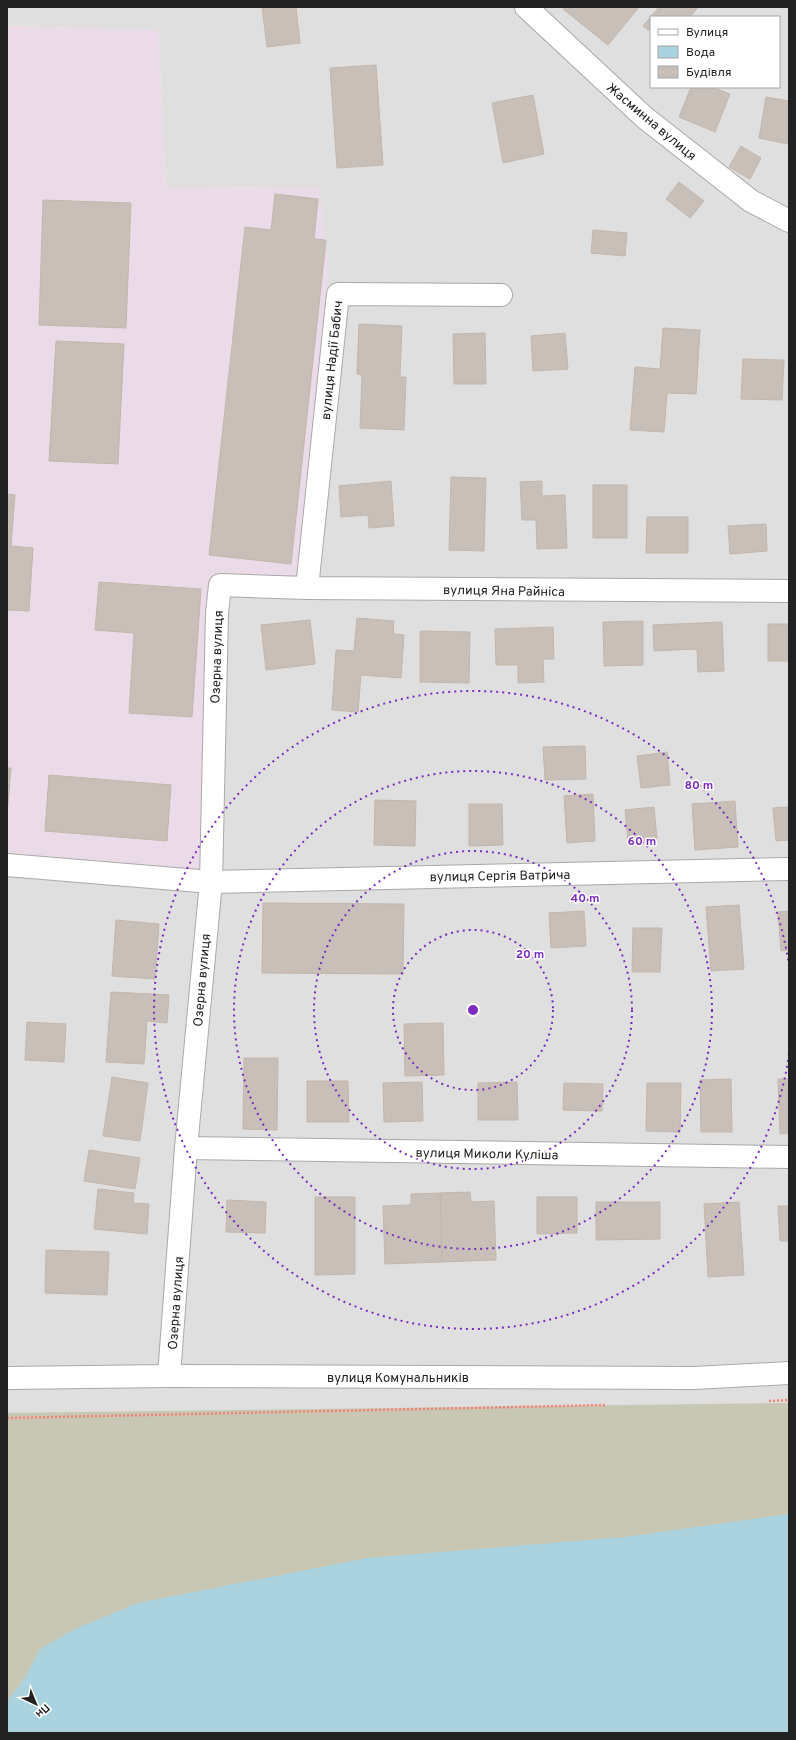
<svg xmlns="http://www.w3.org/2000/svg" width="796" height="1740" font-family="Overpass,sans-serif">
  <rect width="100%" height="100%" fill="#f2efe9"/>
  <path fill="#e0dfdf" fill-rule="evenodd" d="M 7,7 L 789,7 L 789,1733 L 7,1733 L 7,862 L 216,582 L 320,188 L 166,187 L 158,30 L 7,26 ZM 651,17 L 779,17 L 779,87 L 651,87 Z"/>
  <path fill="#ebdbe8" d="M 7,26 L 158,30 L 166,187 L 320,188 L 329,280 L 303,583 L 216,582 L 204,878 L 7,862 Z"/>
  <path fill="#c7c7b4" d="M 789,1403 L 789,1733 L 7,1733 L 7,1413 Z"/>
  <path fill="#aad3df" d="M 789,1514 L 789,1733 L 7,1733 L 7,1702 L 24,1679 L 40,1649 L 75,1629 L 138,1603 L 367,1558 L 625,1537 Z"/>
  <g fill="#c7bfb8" stroke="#c4b6ab">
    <path d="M 262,7 L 296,7 L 300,43 L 267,47 Z"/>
    <path d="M 565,7 L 639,7 L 608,45 L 563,9 Z"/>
    <path d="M 659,7 L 698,7 L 690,17 L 651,17 L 651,32 L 643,26 Z"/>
    <path d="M 376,65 L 383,165 L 337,168 L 330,68 Z"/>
    <path d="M 691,87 L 712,87 L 730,94 L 715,132 L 679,117 Z"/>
    <path d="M 533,95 L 544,154 L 503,163 L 492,103 Z"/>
    <path d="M 766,97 L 789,101 L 788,144 L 759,138 Z"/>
    <path d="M 741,146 L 761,158 L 750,179 L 729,167 Z"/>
    <path d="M 679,182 L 704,201 L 690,218 L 666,199 Z"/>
    <path d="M 275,194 L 318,199 L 314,239 L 326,240 L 291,564 L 209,555 L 245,227 L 271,230 Z"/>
    <path d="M 43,200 L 131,203 L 126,328 L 39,325 Z"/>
    <path d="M 593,230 L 627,233 L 625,256 L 591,253 Z"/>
    <path d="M 359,324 L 402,326 L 400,377 L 406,377 L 404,430 L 360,428 L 362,375 L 357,374 Z"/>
    <path d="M 663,328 L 700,330 L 696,394 L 667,393 L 664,432 L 630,430 L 635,367 L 660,369 Z"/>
    <path d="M 485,333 L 486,384 L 454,384 L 453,334 Z"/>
    <path d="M 565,333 L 568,369 L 533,371 L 531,336 Z"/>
    <path d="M 56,341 L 124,344 L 118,464 L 49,461 Z"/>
    <path d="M 743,359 L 784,360 L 782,400 L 741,399 Z"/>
    <path d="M 451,477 L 486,478 L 484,551 L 449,550 Z"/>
    <path d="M 391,481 L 394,526 L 369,528 L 368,515 L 341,517 L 339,486 Z"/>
    <path d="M 542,481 L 542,496 L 565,495 L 567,548 L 537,549 L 536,520 L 522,520 L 520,482 Z"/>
    <rect x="593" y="485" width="34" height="53"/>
    <path d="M 7,494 L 15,495 L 11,546 L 33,548 L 29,611 L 7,610 Z"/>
    <path d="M 647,517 L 688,517 L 688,553 L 646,553 Z"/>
    <path d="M 766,524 L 767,551 L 730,554 L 728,526 Z"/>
    <path d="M 99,582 L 201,589 L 192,717 L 129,713 L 134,633 L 95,630 Z"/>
    <path d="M 357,618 L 394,621 L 393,634 L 404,635 L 401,678 L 361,675 L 358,712 L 332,710 L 336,650 L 354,651 Z"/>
    <path d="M 310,620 L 315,664 L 266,670 L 261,625 Z"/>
    <path d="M 643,621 L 643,665 L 604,666 L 603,622 Z"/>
    <path d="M 722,622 L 724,671 L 698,672 L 697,649 L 654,651 L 653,625 Z"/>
    <rect x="768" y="624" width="21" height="37"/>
    <path d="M 553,627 L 554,659 L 543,659 L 544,682 L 518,683 L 518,665 L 496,665 L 495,629 Z"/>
    <path d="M 420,631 L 470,632 L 469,683 L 420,682 Z"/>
    <path d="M 585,746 L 586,779 L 545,780 L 543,747 Z"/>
    <path d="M 667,752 L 670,785 L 641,788 L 637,756 Z"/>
    <path d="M 7,768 L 11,768 L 7,815 Z"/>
    <path d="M 49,775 L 171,785 L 167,841 L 45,831 Z"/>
    <path d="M 593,794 L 595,841 L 567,843 L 564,796 Z"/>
    <path d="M 375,800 L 416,801 L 415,846 L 374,845 Z"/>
    <path d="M 735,801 L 738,847 L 695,850 L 692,804 Z"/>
    <path d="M 469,804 L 502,804 L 503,845 L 469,846 Z"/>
    <path d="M 654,807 L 657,839 L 628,842 L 625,810 Z"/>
    <path d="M 789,807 L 789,840 L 776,841 L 773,808 Z"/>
    <path d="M 263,903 L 404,904 L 403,974 L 262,973 Z"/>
    <path d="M 739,905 L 744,969 L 711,971 L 706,907 Z"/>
    <path d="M 584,911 L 586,946 L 551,948 L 549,913 Z"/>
    <path d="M 789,911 L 789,950 L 781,951 L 778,912 Z"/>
    <path d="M 116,920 L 159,924 L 155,979 L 112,976 Z"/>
    <path d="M 633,928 L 662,928 L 660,972 L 632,972 Z"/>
    <path d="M 111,992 L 169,995 L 167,1023 L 147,1021 L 144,1064 L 106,1062 Z"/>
    <path d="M 27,1022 L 66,1024 L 64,1062 L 25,1060 Z"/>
    <path d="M 443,1023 L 444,1075 L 405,1076 L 404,1024 Z"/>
    <path d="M 244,1058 L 278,1058 L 277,1130 L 243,1129 Z"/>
    <path d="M 112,1077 L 148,1083 L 140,1141 L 103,1136 Z"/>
    <path d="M 731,1079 L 732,1132 L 701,1132 L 700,1080 Z"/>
    <path d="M 778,1079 L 789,1079 L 789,1133 L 780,1134 Z"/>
    <path d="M 307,1081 L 348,1081 L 349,1122 L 307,1122 Z"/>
    <path d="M 422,1082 L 423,1121 L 384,1122 L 383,1083 Z"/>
    <path d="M 517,1082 L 518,1120 L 478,1120 L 478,1083 Z"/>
    <path d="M 564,1083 L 603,1084 L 602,1111 L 563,1110 Z"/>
    <path d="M 647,1083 L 681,1083 L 680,1132 L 646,1131 Z"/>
    <path d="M 89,1150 L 140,1158 L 135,1189 L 84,1181 Z"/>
    <path d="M 98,1189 L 134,1193 L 133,1203 L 149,1204 L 147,1234 L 94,1229 Z"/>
    <path d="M 470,1192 L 471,1202 L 494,1201 L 496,1260 L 442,1262 L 440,1193 Z"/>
    <path d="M 440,1193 L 442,1262 L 385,1264 L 383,1206 L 411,1205 L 411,1194 Z"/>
    <path d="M 315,1197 L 355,1197 L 355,1274 L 315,1275 Z"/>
    <path d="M 537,1197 L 577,1197 L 577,1233 L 537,1234 Z"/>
    <path d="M 227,1200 L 266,1202 L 265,1233 L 226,1232 Z"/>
    <path d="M 596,1202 L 660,1202 L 660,1239 L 596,1240 Z"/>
    <path d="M 739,1202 L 744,1275 L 708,1277 L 704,1204 Z"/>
    <path d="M 778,1206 L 789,1206 L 789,1241 L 780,1241 Z"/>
    <path d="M 46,1250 L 109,1252 L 107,1295 L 45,1293 Z"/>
  </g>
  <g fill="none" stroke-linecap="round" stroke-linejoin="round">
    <defs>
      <g id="minor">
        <path d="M 526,7 L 644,117 L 751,201 L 789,221"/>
        <path d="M 307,588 L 338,294 L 501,295"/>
        <path d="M 7,865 L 211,882 L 789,869"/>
        <path d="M 186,1148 L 789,1157"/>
        <path d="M 169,1376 L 186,1148 L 211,882 L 217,613 L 220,585 L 307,588 L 789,591"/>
        <path d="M 7,1378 L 169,1376 L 694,1378 L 789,1373"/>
      </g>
    </defs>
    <use href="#minor" stroke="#a9a9a9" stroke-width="24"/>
    <g stroke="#fa8072" stroke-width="2.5" stroke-dasharray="2 2" stroke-linecap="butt">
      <path d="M 769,1401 L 789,1400"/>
      <path d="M 7,1418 L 606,1405"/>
    </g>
    <use href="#minor" stroke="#fff" stroke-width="22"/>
  </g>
  <g fill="none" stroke="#7b2cbf" stroke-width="2" stroke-dasharray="2 4">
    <circle cx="473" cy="1010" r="80"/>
    <circle cx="473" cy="1010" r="159"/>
    <circle cx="473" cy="1010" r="239"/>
    <path d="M789 1054A319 319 0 1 1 789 966"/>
  </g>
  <g text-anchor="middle" stroke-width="3" stroke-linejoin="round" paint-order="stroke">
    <g font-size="13" fill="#222" stroke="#fff">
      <text transform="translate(652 121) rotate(40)" y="5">Жасминна вулиця</text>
      <text transform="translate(331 360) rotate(-84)" y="5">вулиця Надії Бабич</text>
      <text transform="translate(504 590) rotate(1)" y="5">вулиця Яна Райніса</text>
      <text transform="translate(216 657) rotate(-88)" y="5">Озерна вулиця</text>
      <text transform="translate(500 875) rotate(-1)" y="5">вулиця Сергія Ватрича</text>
      <text transform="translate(201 980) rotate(-85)" y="5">Озерна вулиця</text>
      <text transform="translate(487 1153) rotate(1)" y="5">вулиця Миколи Куліша</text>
      <text transform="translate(175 1303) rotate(-86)" y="5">Озерна вулиця</text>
      <text x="398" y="1382">вулиця Комунальників</text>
    </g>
  </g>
  <circle cx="473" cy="1010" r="6" fill="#7b2cbf" stroke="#fff" stroke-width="2"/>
  <g font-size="12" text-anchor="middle" font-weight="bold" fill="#7b2cbf" stroke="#fff" stroke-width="3" stroke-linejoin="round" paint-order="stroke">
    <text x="699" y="789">80 m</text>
    <text x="642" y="845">60 m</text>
    <text x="585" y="902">40 m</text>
    <text x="530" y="958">20 m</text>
  </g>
  <rect width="796" height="1740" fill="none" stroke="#222222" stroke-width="16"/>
  <rect x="650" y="16" width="130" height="72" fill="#ffffff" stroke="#a7a7a7"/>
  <rect x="658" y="29" width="20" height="6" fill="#ffffff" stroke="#a7a7a7"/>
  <text x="686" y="36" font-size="12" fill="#222222">Вулиця</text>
  <rect x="658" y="46" width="20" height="12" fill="#aad3df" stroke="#a7a7a7"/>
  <text x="686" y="56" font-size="12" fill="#222222">Вода</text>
  <rect x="658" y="66" width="20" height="12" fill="#c7bfb8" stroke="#a7a7a7"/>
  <text x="686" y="76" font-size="12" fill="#222222">Будівля</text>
  <g transform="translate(36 1704) rotate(136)" stroke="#ffffff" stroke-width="3" paint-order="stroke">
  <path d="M0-3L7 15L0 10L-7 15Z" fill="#222222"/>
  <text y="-6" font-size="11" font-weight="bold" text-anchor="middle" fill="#222222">Пн</text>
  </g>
</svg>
